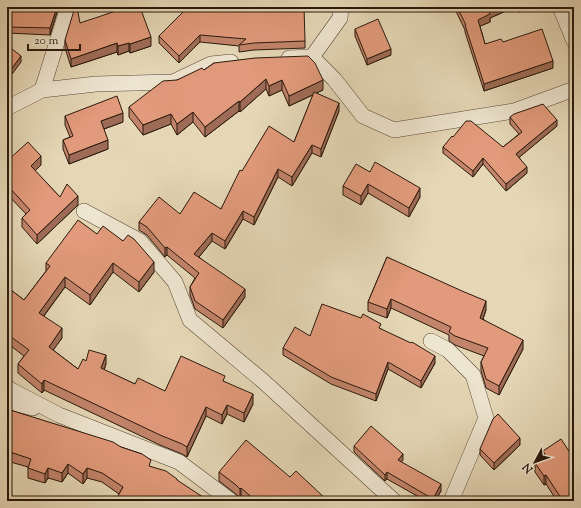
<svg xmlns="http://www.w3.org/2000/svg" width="581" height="508" font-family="'Sorts Mill Goudy',serif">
  <rect width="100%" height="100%" fill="#e5d7b6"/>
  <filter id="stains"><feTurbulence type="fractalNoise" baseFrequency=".005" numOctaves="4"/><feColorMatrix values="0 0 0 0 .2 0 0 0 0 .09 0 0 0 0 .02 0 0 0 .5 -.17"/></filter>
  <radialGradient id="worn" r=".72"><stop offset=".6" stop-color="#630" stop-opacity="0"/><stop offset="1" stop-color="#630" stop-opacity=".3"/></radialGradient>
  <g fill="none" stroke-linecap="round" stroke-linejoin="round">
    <defs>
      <g id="minor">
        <path d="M 560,7 L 574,41"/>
        <path d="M 312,57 L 340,18 L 341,7"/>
        <path d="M 289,58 L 312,57 L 334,79 L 363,116 L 394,130 L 514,111 L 574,89"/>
        <path d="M 42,90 L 68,7"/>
        <path d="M 7,108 L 42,90 L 96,84 L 173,82 L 211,64 L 231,62"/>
        <path d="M 84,211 L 140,241 L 175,282 L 190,320 L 263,381 L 394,501"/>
        <path d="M 431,341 L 448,350 L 473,375 L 486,418 L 451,501"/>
        <path d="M 7,387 L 11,390 L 59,415 L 179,462 L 231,501"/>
        <path d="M 7,402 L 33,408"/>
      </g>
    </defs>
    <use href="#minor" stroke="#594836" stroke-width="16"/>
    <use href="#minor" stroke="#eee5d0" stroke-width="15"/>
  </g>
  <g fill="#c2846a" stroke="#2a190c">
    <path d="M 7,7 L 42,8 L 57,7 L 57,12 L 50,35 L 7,33 Z"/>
    <path d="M 189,7 L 305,41 L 305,48 L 254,50 L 239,52 L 239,46 L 200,42 L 179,63 L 159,43 L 159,36 Z"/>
    <path d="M 454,7 L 515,7 L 490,18 L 490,22 L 480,26 L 485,44 L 503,42 L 553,68 L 484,91 L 465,32 L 465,30 Z"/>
    <path d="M 517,7 L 531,7 L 519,12 Z"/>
    <path d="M 571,7 L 574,7 L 574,11 Z"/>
    <path d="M 80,23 L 151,46 L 130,53 L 129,51 L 118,55 L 117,52 L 71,67 L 65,48 L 65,40 Z"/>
    <path d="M 355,29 L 391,55 L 367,65 L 355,36 Z"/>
    <path d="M 214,63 L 323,90 L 316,93 L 339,111 L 321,157 L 312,153 L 292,186 L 278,177 L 254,225 L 243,219 L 225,249 L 212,241 L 199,257 L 245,297 L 223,328 L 195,309 L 190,295 L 190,287 L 195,278 L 167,255 L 165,257 L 147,235 L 139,230 L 139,222 L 180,214 L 221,209 L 242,171 L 294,142 L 313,95 L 289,106 L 282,90 L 269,96 L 266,89 L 240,112 L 239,111 L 205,137 L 193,122 L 177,135 L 171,124 L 143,135 L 129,117 L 129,107 L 177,80 L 204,70 Z"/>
    <path d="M 65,116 L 123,122 L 104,129 L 108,149 L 69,164 L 63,149 L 63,140 L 70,137 L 65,125 Z"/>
    <path d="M 510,117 L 557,126 L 519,157 L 527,173 L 506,191 L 483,164 L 473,177 L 443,153 L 443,147 L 453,137 L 503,147 L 519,134 L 510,124 Z"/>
    <path d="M 7,161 L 41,165 L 35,171 L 60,197 L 78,205 L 37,244 L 22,227 L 22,218 L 26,214 L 7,194 Z"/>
    <path d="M 370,172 L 420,197 L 409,217 L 368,193 L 361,205 L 343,195 L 343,186 Z"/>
    <path d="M 97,234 L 154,272 L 139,292 L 113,272 L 90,305 L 65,287 L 44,316 L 62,338 L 53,350 L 78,369 L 86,361 L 106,364 L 104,370 L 135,384 L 165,391 L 225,382 L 253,404 L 244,422 L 227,414 L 222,424 L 206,416 L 187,457 L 182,454 L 160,445 L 44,390 L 42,393 L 18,373 L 18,364 L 24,356 L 7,343 L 7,287 L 24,300 L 46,271 L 46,263 Z"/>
    <path d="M 387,257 L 486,310 L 483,319 L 523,349 L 499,395 L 486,388 L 481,371 L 481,362 L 484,356 L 455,345 L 449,341 L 449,335 L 391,308 L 387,318 L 368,311 L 368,302 Z"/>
    <path d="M 381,329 L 435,363 L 421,388 L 388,369 L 376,401 L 331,384 L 283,355 L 283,348 L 310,336 Z"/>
    <path d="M 7,409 L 142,454 L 119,494 L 102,482 L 87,478 L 83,484 L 68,473 L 62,482 L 48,478 L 45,483 L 28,478 L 28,467 L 7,461 Z"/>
    <path d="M 520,445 L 494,470 L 480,455 L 480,449 Z"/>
    <path d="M 354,446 L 403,460 L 401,462 L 441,491 L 435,501 L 426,501 L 387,479 L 385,481 L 354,452 Z"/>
    <path d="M 543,451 L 574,501 L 557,501 L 546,484 L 544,485 L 535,472 L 535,463 L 543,458 Z"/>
    <path d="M 219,472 L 290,477 L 328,501 L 246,501 L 241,497 L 240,498 L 236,494 L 219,481 Z"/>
  </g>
  <g fill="#9e6c56" stroke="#2a190c">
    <path d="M 57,7 L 57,12 L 50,35 L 50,28 Z"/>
    <path d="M 498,7 L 515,7 L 490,18 L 490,22 L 478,27 L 478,20 L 489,11 Z"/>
    <path d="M 519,7 L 531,7 L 519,12 Z"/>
    <path d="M 200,35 L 200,42 L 179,63 L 179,56 Z"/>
    <path d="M 151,37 L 151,46 L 130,53 L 130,44 Z"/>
    <path d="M 117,43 L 117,52 L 71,67 L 71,59 Z"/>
    <path d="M 129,43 L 129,51 L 118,55 L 118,46 Z"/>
    <path d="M 391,49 L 391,55 L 367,65 L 367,59 Z"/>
    <path d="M 21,56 L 21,62 L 7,81 L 7,75 Z"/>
    <path d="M 553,61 L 553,68 L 484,91 L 484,84 Z"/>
    <path d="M 266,79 L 266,89 L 240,112 L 240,102 Z"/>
    <path d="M 282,80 L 282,90 L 269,96 L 269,86 Z"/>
    <path d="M 323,80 L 323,90 L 289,106 L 289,96 Z"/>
    <path d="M 239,101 L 239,111 L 205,137 L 205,127 Z"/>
    <path d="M 339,103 L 339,111 L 321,157 L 321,149 Z"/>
    <path d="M 193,112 L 193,122 L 177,135 L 177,124 Z"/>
    <path d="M 123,113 L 123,122 L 101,130 L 101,121 Z"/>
    <path d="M 171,114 L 171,124 L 143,135 L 143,125 Z"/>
    <path d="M 557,120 L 557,126 L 516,160 L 516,154 Z"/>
    <path d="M 108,140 L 108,149 L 69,164 L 69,155 Z"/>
    <path d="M 312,145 L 312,153 L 292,186 L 292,177 Z"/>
    <path d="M 41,156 L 41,165 L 31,175 L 31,166 Z"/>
    <path d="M 483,158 L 483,164 L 473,177 L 473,171 Z"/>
    <path d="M 527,167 L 527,173 L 506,191 L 506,184 Z"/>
    <path d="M 278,169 L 278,177 L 254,225 L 254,217 Z"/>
    <path d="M 368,184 L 368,193 L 361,205 L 361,196 Z"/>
    <path d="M 420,188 L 420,197 L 409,217 L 409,208 Z"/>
    <path d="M 78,196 L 78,205 L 37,244 L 37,235 Z"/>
    <path d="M 243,211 L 243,219 L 225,249 L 225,241 Z"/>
    <path d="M 212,233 L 212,241 L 194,263 L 194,254 Z"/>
    <path d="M 167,247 L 167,255 L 165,257 L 165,248 Z"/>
    <path d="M 154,262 L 154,272 L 139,292 L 139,282 Z"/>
    <path d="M 113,263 L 113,272 L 90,305 L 90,295 Z"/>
    <path d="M 65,277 L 65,287 L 39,322 L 39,313 Z"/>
    <path d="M 245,289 L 245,297 L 223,328 L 223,320 Z"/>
    <path d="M 391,299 L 391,308 L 387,318 L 387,309 Z"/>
    <path d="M 486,301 L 486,310 L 480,327 L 480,318 Z"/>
    <path d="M 62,328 L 62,338 L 49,356 L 49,347 Z"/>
    <path d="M 523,340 L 523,349 L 499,395 L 499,386 Z"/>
    <path d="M 106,355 L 106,364 L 101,378 L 101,368 Z"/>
    <path d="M 435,356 L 435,363 L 421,388 L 421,381 Z"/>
    <path d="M 388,362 L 388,369 L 376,401 L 376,394 Z"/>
    <path d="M 44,380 L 44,390 L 42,393 L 42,384 Z"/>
    <path d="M 253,394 L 253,404 L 244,422 L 244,413 Z"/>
    <path d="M 227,405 L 227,414 L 222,424 L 222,415 Z"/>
    <path d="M 206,407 L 206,416 L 187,457 L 187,447 Z"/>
    <path d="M 520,438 L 520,445 L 494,470 L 494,463 Z"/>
    <path d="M 403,454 L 403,460 L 398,466 L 398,460 Z"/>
    <path d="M 68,464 L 68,473 L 62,482 L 62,473 Z"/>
    <path d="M 48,468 L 48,478 L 45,483 L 45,474 Z"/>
    <path d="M 87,468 L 87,478 L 83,484 L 83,474 Z"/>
    <path d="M 387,472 L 387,479 L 385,481 L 385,475 Z"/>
    <path d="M 546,475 L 546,484 L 544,485 L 544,476 Z"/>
    <path d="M 441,484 L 441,491 L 435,501 L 433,501 L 433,499 Z"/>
    <path d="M 241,488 L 241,497 L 240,498 L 240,489 Z"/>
  </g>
  <g fill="#e19a7b" stroke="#2a190c">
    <path d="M 7,7 L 41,7 L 41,8 L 47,7 L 57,7 L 50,28 L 7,27 Z"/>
    <path d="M 75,7 L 77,7 L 80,23 L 128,7 L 140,7 L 151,37 L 130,44 L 129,43 L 118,46 L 117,43 L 71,59 L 65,40 Z"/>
    <path d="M 188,7 L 304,7 L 305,41 L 254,43 L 239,45 L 246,39 L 200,35 L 179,56 L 159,36 Z"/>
    <path d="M 457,7 L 498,7 L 489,11 L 490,14 L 478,20 L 485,44 L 501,39 L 503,42 L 542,29 L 553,61 L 484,84 L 465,25 L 466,25 Z"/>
    <path d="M 378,19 L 391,49 L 367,59 L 355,29 Z"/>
    <path d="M 7,45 L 21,56 L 7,75 Z"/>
    <path d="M 308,56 L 315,63 L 323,80 L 289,96 L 282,80 L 269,86 L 266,79 L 240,102 L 239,101 L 205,127 L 193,112 L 177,124 L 171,114 L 143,125 L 129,107 L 163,81 L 177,80 L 202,68 L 204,70 L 214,63 L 255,58 Z"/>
    <path d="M 314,92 L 339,103 L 321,149 L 312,145 L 292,177 L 278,169 L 254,217 L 243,211 L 225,241 L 212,233 L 194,254 L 245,289 L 223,320 L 195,301 L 190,287 L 199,273 L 167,247 L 165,248 L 147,227 L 139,222 L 159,197 L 180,214 L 194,192 L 221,209 L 240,170 L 242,171 L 269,126 L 294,142 Z"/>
    <path d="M 117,96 L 123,113 L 101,121 L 108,140 L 69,155 L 63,140 L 73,136 L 65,116 Z"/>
    <path d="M 543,104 L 557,120 L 516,154 L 527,167 L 506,184 L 483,158 L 473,171 L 443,147 L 452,136 L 453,137 L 466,121 L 471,121 L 503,147 L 522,132 L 510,117 L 514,114 Z"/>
    <path d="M 28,142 L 41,156 L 31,166 L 60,197 L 67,184 L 78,196 L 37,235 L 22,218 L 30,210 L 7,185 L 7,161 Z"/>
    <path d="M 375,162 L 420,188 L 409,208 L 368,184 L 361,196 L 343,186 L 356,164 L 370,172 Z"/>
    <path d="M 78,220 L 97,234 L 103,226 L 123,241 L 128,235 L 134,239 L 154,262 L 139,282 L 113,263 L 90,295 L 65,277 L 39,313 L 62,328 L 49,347 L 78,369 L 83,359 L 86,361 L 89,350 L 106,355 L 101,368 L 135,384 L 138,378 L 165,391 L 181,356 L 225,376 L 223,381 L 253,394 L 244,413 L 227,405 L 222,415 L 206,407 L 187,447 L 182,444 L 160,435 L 44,380 L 42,384 L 18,364 L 29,350 L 7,334 L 7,287 L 24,300 L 50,266 L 46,263 Z"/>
    <path d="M 387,257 L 462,291 L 486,301 L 480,318 L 523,340 L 499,386 L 486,379 L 481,362 L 488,348 L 455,336 L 449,332 L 451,327 L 391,299 L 387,309 L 368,302 Z"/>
    <path d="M 322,304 L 361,318 L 363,314 L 381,324 L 379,328 L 411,343 L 412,342 L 435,356 L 421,381 L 388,362 L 376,394 L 331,377 L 283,348 L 295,327 L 310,336 Z"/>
    <path d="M 7,409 L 113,442 L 121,447 L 142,454 L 151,460 L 149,466 L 166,471 L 177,479 L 177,480 L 209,501 L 115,501 L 123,487 L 102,473 L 87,468 L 83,474 L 68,464 L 62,473 L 48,468 L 45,474 L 28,468 L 31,459 L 7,451 Z"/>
    <path d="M 498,414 L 520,438 L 494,463 L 480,449 L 493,419 Z"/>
    <path d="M 371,426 L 403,454 L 398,460 L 441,484 L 433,499 L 387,472 L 385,475 L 354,446 Z"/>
    <path d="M 561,439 L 574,459 L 574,501 L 563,501 L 546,475 L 544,476 L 535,463 L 546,456 L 543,451 Z"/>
    <path d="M 246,440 L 290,477 L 296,471 L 328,501 L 256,501 L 241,488 L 240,489 L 236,485 L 219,472 Z"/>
  </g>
  <rect width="581" height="508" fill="none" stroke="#e5d7b6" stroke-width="24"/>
  <rect x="8" y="8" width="565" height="492" fill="none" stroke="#2a190c" stroke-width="2"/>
  <rect x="12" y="12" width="557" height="484" fill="none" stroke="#2a190c"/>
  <g transform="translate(535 462) rotate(229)" stroke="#eee5d0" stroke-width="3" paint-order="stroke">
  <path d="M0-3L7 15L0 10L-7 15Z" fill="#2a190c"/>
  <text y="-6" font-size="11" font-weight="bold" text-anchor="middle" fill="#2a190c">N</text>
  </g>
  <path d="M28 44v6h52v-6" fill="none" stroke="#2a190c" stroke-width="2"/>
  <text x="34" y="44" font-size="12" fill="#2a190c" stroke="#eee5d0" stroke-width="3" paint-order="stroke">20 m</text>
  <rect width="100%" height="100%" filter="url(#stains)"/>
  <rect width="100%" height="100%" fill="url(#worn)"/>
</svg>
